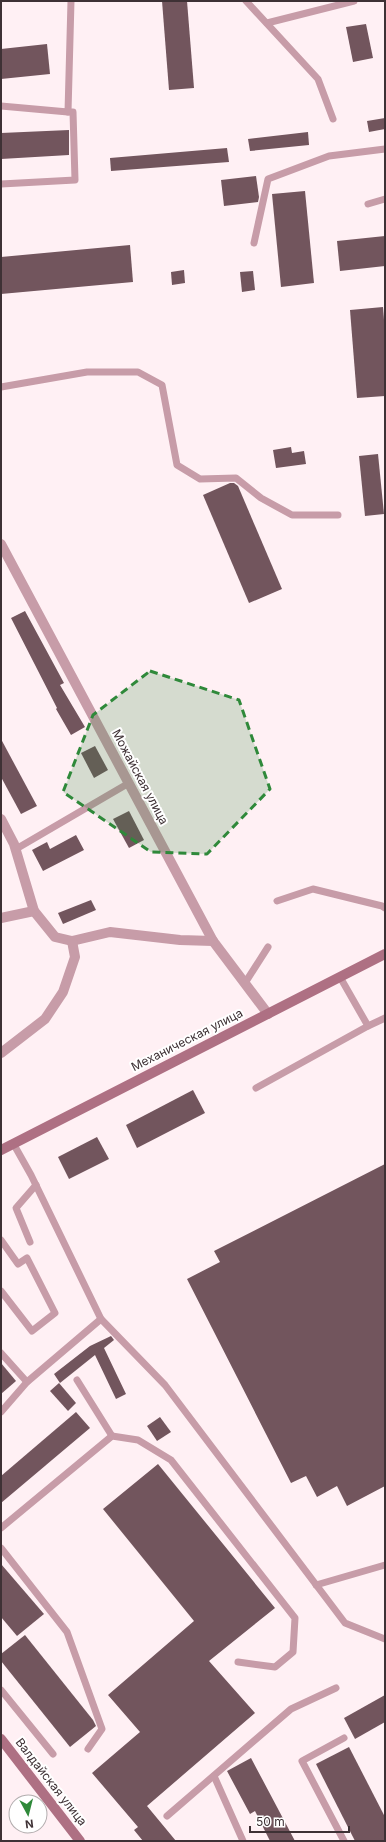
<svg xmlns="http://www.w3.org/2000/svg" width="386" height="1842" font-family="Inter,sans-serif">
  <rect width="100%" height="100%" fill="#fff0f4"/>
  <g fill="#72555d">
    <path d="M 162,1 L 187,1 L 194,88 L 169,90 Z"/>
    <path d="M 366,24 L 373,58 L 353,62 L 346,27 Z"/>
    <path d="M 47,44 L 50,74 L 1,79 L 1,49 Z"/>
    <path d="M 385,118 L 385,129 L 369,132 L 367,121 Z"/>
    <path d="M 69,130 L 69,155 L 1,159 L 1,133 Z"/>
    <path d="M 308,132 L 309,145 L 250,151 L 248,139 Z"/>
    <path d="M 227,148 L 229,162 L 111,171 L 110,158 Z"/>
    <path d="M 256,176 L 259,197 L 258,202 L 224,206 L 221,180 Z"/>
    <path d="M 305,191 L 314,283 L 281,287 L 272,194 Z"/>
    <path d="M 385,236 L 385,266 L 340,271 L 337,241 Z"/>
    <path d="M 130,245 L 133,282 L 1,294 L 1,257 Z"/>
    <path d="M 184,270 L 185,283 L 172,285 L 171,272 Z"/>
    <path d="M 253,271 L 255,290 L 242,292 L 240,272 Z"/>
    <path d="M 383,307 L 385,332 L 385,396 L 357,398 L 350,310 Z"/>
    <path d="M 291,447 L 292,453 L 304,451 L 306,464 L 276,468 L 273,450 Z"/>
    <path d="M 378,454 L 384,514 L 365,516 L 359,456 Z"/>
    <path d="M 230,483 L 234,483 L 238,486 L 282,589 L 249,603 L 203,495 Z"/>
    <path d="M 25,611 L 64,683 L 60,685 L 85,727 L 71,735 L 56,709 L 57,708 L 11,618 Z"/>
    <path d="M 1,739 L 37,806 L 21,814 L 1,777 Z"/>
    <path d="M 95,746 L 108,770 L 94,778 L 81,753 Z"/>
    <path d="M 129,811 L 144,840 L 129,848 L 113,819 Z"/>
    <path d="M 76,835 L 84,850 L 43,871 L 32,850 L 47,842 L 50,849 Z"/>
    <path d="M 91,900 L 96,910 L 63,924 L 58,913 Z"/>
    <path d="M 193,1090 L 205,1113 L 137,1148 L 126,1125 Z"/>
    <path d="M 97,1137 L 109,1159 L 69,1179 L 58,1157 Z"/>
    <path d="M 385,1164 L 385,1486 L 347,1506 L 337,1486 L 317,1497 L 306,1476 L 291,1483 L 187,1279 L 220,1262 L 214,1251 Z"/>
    <path d="M 111,1336 L 114,1340 L 104,1348 L 126,1394 L 116,1399 L 95,1355 L 60,1383 L 54,1374 L 90,1346 Z"/>
    <path d="M 1,1363 L 16,1381 L 1,1394 Z"/>
    <path d="M 59,1383 L 76,1403 L 68,1411 L 50,1391 Z"/>
    <path d="M 76,1412 L 90,1428 L 1,1503 L 1,1476 Z"/>
    <path d="M 160,1417 L 171,1432 L 157,1441 L 147,1426 Z"/>
    <path d="M 158,1464 L 275,1608 L 209,1661 L 255,1713 L 147,1806 L 176,1841 L 143,1841 L 134,1830 L 138,1827 L 92,1773 L 140,1732 L 108,1695 L 194,1621 L 103,1509 Z"/>
    <path d="M 1,1564 L 44,1614 L 17,1636 L 1,1617 Z"/>
    <path d="M 25,1635 L 93,1720 L 96,1726 L 70,1747 L 1,1661 L 1,1654 Z"/>
    <path d="M 385,1695 L 385,1722 L 355,1739 L 344,1718 Z"/>
    <path d="M 349,1747 L 385,1817 L 385,1841 L 355,1841 L 316,1764 Z"/>
    <path d="M 251,1758 L 295,1841 L 270,1841 L 255,1811 L 250,1814 L 227,1771 Z"/>
  </g>
  <g fill="none" stroke-linecap="round" stroke-linejoin="round">
    <g stroke="#c79ca8" stroke-width="7">
      <path d="M 246,1 L 318,79 L 333,119"/>
      <path d="M 267,23 L 354,1"/>
      <path d="M 1,106 L 68,112 L 71,1"/>
      <path d="M 1,184 L 75,180 L 73,112 L 68,112"/>
      <path d="M 368,204 L 385,199"/>
      <path d="M 254,243 L 268,179 L 329,156 L 385,149"/>
      <path d="M 1,387 L 87,372 L 138,372 L 162,385 L 177,465 L 200,479 L 236,478 L 261,498 L 292,515 L 338,515"/>
      <path d="M 16,849 L 129,783"/>
      <path d="M 277,901 L 313,889 L 382,906 L 385,908"/>
      <path d="M 340,977 L 368,1026 L 385,1018"/>
      <path d="M 245,983 L 268,947"/>
      <path d="M 256,1088 L 368,1026"/>
      <path d="M 13,1143 L 31,1175 L 101,1319 L 165,1385 L 345,1623 L 385,1639"/>
      <path d="M 1,1240 L 18,1264 L 27,1258 L 55,1313 L 32,1331 L 1,1291"/>
      <path d="M 30,1242 L 16,1208 L 36,1185"/>
      <path d="M 1,1353 L 27,1382"/>
      <path d="M 77,1380 L 112,1436"/>
      <path d="M 1,1412 L 27,1382 L 101,1319"/>
      <path d="M 1,1528 L 112,1436 L 138,1440 L 171,1460 L 295,1618 L 293,1652 L 275,1667 L 238,1662"/>
      <path d="M 1,1548 L 67,1632 L 102,1729 L 88,1749"/>
      <path d="M 316,1585 L 385,1565"/>
      <path d="M 1,1690 L 53,1754"/>
      <path d="M 344,1738 L 302,1761 L 344,1841"/>
      <path d="M 214,1776 L 243,1841"/>
      <path d="M 167,1816 L 291,1709 L 336,1688"/>
    </g>
    <g stroke="#c79ca8" stroke-width="10">
      <path d="M 1,544 L 213,941 L 268,1014"/>
      <path d="M 1,819 L 14,844 L 34,911 L 55,937 L 72,941 L 110,932 L 180,940 L 213,941"/>
      <path d="M 1,918 L 34,911"/>
      <path d="M 1,1053 L 45,1019 L 63,992 L 75,957 L 72,941"/>
    </g>
    <g stroke="#ae7083" stroke-width="10">
      <path d="M 1,1150 L 385,954"/>
      <path d="M 1,1739 L 80,1841"/>
    </g>
  </g>
  <path fill="#2f893a" fill-opacity="0.2" stroke="#2f893a" stroke-width="3" stroke-dasharray="8 5" stroke-linejoin="round" d="M 150,671 L 239,700 L 270,789 L 207,854 L 151,852 L 63,792 L 93,715 Z"/>
  <g text-anchor="middle" stroke-width="4" stroke-linejoin="round" paint-order="stroke">
    <g font-size="12" fill="#3e3135" stroke="#fff">
      <text transform="translate(140 777) rotate(62)" y="4">Можайская улица</text>
      <text transform="translate(187 1040) rotate(-27)" y="4">Механическая улица</text>
      <text transform="translate(51 1782) rotate(52)" y="4">Валдайская улица</text>
    </g>
  </g>
  <rect width="386" height="1842" fill="none" stroke="#3e3135" stroke-width="4"/>
  <g transform="translate(28 1814) rotate(173)"><circle r="19" fill="#ffffff" stroke="#b2adae"/>
  <path d="M0-3L7 15L0 10L-7 15Z" fill="#2f893a"/>
  <text y="-6" font-size="11" font-weight="bold" text-anchor="middle" fill="#3e3135">N</text>
  </g>
  <path d="M250 1826v6h99v-6" fill="none" stroke="#3e3135" stroke-width="2"/>
  <text x="256" y="1826" font-size="12" fill="#3e3135" stroke="#ffffff" stroke-width="3" paint-order="stroke">50 m</text>
</svg>
